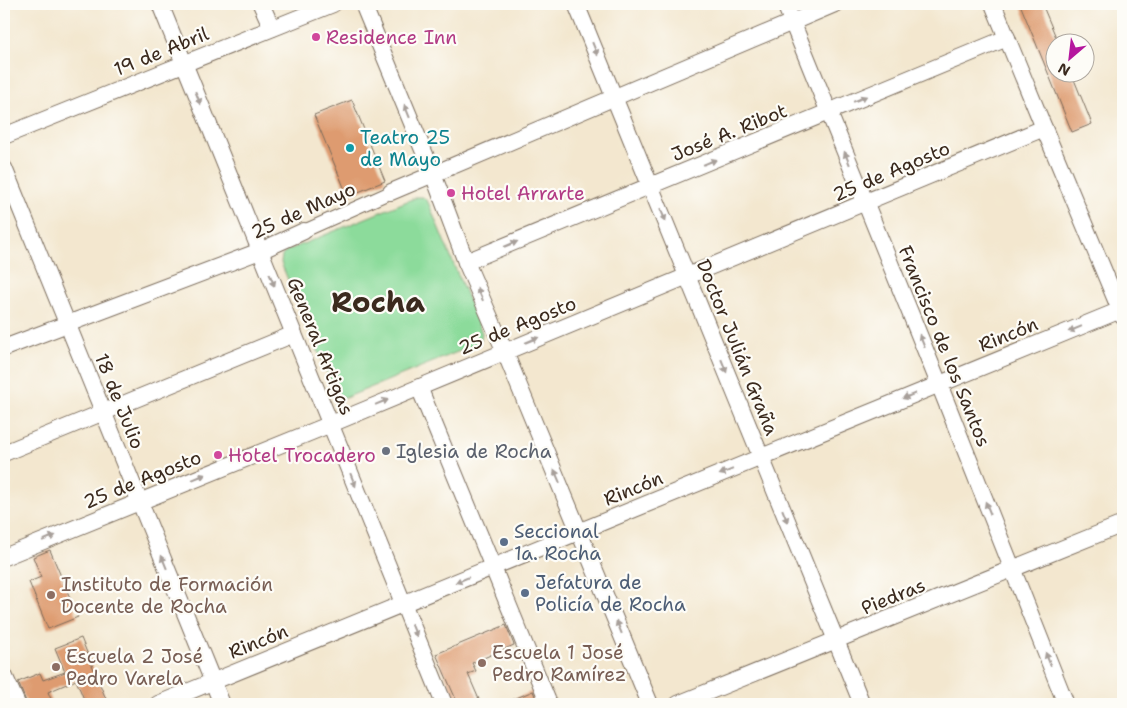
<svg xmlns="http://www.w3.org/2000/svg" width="1127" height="708" font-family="'Shantell Sans',sans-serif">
  <rect width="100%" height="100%" fill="#fdfcf7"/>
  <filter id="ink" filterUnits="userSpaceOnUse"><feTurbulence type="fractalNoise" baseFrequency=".02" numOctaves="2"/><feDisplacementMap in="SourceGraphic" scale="10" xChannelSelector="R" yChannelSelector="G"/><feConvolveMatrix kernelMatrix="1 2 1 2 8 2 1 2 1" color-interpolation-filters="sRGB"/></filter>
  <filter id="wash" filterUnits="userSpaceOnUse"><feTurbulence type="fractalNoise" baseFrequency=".0096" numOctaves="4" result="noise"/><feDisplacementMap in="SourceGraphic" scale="20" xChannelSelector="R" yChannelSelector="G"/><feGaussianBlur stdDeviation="1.12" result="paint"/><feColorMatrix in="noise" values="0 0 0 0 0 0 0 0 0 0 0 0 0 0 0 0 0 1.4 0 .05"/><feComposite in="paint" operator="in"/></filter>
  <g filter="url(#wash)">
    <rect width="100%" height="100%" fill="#f3e7cf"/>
    <path fill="#8cdb9b" stroke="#64825c" d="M 417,197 L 423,197 L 428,202 L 482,333 L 481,339 L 477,344 L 345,398 L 336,394 L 281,263 L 282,256 L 286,251 Z"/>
    <g id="blocks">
      <g fill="#de9b70">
        <path d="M 1020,4 L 1042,4 L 1058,42 L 1054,42 L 1054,72 L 1071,72 L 1092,124 L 1072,132 Z"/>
        <path d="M 352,100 L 385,181 L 351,195 L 346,192 L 314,115 Z"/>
        <path d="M 50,550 L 78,617 L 48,629 L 29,582 L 41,577 L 33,557 Z"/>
        <path d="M 506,625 L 514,645 L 472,663 L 476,671 L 468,674 L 481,704 L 458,704 L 436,654 Z"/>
        <path d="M 81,638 L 108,704 L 86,704 L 76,680 L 48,692 L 53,704 L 27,704 L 18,682 L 40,673 L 43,680 L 65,672 L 55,648 Z"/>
        <path d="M 533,691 L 538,704 L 502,704 Z"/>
      </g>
    </g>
  </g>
  <g filter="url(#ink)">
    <use href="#blocks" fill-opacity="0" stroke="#7b6c5c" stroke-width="1"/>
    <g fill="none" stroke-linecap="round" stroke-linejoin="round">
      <defs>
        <path id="pedestrian" d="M 304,231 L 391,192"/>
        <g id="minor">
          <path d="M 160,4 L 444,704"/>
          <path d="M 261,4 L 272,28"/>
          <path d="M 363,4 L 433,174 L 466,262 L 505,352 L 650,704"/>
          <path d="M 576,4 L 862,704"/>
          <path d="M 785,4 L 939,384 L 1066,704"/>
          <path d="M 993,4 L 1044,128 L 1123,317"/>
          <path d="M 4,136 L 333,4"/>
          <path d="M 4,168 L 222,704"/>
          <path d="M 391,192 L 835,4"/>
          <path d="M 466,262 L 1007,38"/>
          <path d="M 4,348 L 260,251 L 304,231"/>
          <path d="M 419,387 L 549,704"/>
          <path d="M 4,453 L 294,334"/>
          <path d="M 4,557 L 331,424 L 1044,128"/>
          <path d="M 4,675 L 17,704"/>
          <path d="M 158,704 L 1123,309"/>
          <path d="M 678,704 L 1123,524"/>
        </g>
      </defs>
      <use href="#pedestrian" stroke="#7b6c5c" stroke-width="14"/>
      <use href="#minor" stroke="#7b6c5c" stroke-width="18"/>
      <use href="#pedestrian" stroke="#fff" stroke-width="12"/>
      <use href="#minor" stroke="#fff" stroke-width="16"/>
    </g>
    <defs><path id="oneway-solid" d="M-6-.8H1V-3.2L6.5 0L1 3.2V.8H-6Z" transform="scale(1.25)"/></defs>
    <g fill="#a79f9a">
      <use href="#oneway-solid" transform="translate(595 49) rotate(68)"/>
      <use href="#oneway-solid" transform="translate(198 98) rotate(68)"/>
      <use href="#oneway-solid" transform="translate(860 99) rotate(-23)"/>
      <use href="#oneway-solid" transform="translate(407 111) rotate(-112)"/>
      <use href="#oneway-solid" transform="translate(847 158) rotate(-112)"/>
      <use href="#oneway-solid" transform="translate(710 162) rotate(-22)"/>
      <use href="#oneway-solid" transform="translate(663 215) rotate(68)"/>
      <use href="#oneway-solid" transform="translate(511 244) rotate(-22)"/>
      <use href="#oneway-solid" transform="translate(272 280) rotate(68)"/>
      <use href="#oneway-solid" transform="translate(480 294) rotate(-114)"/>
      <use href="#oneway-solid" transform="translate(1075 329) rotate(158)"/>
      <use href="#oneway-solid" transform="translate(532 340) rotate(-22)"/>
      <use href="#oneway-solid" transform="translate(922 341) rotate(-112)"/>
      <use href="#oneway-solid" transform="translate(724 366) rotate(68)"/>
      <use href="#oneway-solid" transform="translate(909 396) rotate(158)"/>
      <use href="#oneway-solid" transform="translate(382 402) rotate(-22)"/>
      <use href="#oneway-solid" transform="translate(726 472) rotate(158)"/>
      <use href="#oneway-solid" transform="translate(557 476) rotate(-113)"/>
      <use href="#oneway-solid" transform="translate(199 477) rotate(-22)"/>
      <use href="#oneway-solid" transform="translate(353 480) rotate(68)"/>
      <use href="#oneway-solid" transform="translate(988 508) rotate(-112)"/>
      <use href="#oneway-solid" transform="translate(785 516) rotate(68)"/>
      <use href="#oneway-solid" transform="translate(49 538) rotate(-22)"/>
      <use href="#oneway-solid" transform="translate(164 562) rotate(-112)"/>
      <use href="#oneway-solid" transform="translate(462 580) rotate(158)"/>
      <use href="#oneway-solid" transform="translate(619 627) rotate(-112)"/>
      <use href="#oneway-solid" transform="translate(414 630) rotate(68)"/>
      <use href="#oneway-solid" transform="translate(1048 659) rotate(-111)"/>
    </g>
  </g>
  <g fill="#d1479c" stroke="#fdfcf7" stroke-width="2">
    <circle cx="316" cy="37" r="5"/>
    <circle cx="451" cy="193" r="5"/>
    <circle cx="218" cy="455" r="5"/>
  </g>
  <circle fill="#0f9aa8" stroke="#fdfcf7" stroke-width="2" cx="350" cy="148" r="5"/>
  <circle fill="#6b7280" stroke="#fdfcf7" stroke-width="2" cx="386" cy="451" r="5"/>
  <g fill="#5c6f8a" stroke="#fdfcf7" stroke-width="2">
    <circle cx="504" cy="542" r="5"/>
    <circle cx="525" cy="593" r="5"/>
  </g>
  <g fill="#8d6e63" stroke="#fdfcf7" stroke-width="2">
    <circle cx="51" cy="595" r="5"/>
    <circle cx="482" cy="663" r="5"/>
    <circle cx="56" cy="667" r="5"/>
  </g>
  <g text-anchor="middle" stroke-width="4.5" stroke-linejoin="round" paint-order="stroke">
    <g font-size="19" fill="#b23c85" stroke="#fdfcf7" text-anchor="start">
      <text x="326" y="44">Residence Inn</text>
      <text x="461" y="200">Hotel Arrarte</text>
      <text x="228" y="462">Hotel Trocadero</text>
    </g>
    <g font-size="19" fill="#3b2a1e" stroke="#fdfcf7">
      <text transform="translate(161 51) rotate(-22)" y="7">19 de Abril</text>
      <text transform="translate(729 132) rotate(-22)" y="7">José A. Ribot</text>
      <text transform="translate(891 171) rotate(-23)" y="7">25 de Agosto</text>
      <text transform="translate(303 210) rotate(-24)" y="7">25 de Mayo</text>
      <text transform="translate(517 325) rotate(-22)" y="7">25 de Agosto</text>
      <text transform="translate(1008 334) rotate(-22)" y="7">Rincón</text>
      <text transform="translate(321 346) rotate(68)" y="7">General Artigas</text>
      <text transform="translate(945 346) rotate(68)" y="7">Francisco de los Santos</text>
      <text transform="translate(738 347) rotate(68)" y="7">Doctor Julián Graña</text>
      <text transform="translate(120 401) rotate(68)" y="7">18 de Julio</text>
      <text transform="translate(142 479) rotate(-22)" y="7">25 de Agosto</text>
      <text transform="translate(633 488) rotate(-22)" y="7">Rincón</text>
      <text transform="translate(893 596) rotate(-22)" y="7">Piedras</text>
      <text transform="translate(258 641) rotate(-22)" y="7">Rincón</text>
    </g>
    <g font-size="19" fill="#0d838f" stroke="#fdfcf7" text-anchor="start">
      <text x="360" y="144">Teatro 25<tspan x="360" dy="22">de Mayo</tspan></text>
    </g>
    <g font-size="19" fill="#5b616d" stroke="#fdfcf7" text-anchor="start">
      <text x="396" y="458">Iglesia de Rocha</text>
    </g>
    <g font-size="19" fill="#4e5e75" stroke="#fdfcf7" text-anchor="start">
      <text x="514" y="538">Seccional<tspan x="514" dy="22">1a. Rocha</tspan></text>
      <text x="535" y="589">Jefatura de<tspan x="535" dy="22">Policía de Rocha</tspan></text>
    </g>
    <g font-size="19" fill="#785e54" stroke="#fdfcf7" text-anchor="start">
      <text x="61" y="591">Instituto de Formación<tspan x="61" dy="22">Docente de Rocha</tspan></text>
      <text x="492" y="659">Escuela 1 José<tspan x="492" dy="22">Pedro Ramírez</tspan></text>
      <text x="66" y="663">Escuela 2 José<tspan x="66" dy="22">Pedro Varela</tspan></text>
    </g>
    <g font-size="29" font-weight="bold" fill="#3b2a1e" stroke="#fdfcf7">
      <text x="378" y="312">Rocha</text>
    </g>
  </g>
  <rect width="1127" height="708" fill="none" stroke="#fdfcf7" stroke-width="20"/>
  <g transform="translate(1070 58) rotate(208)"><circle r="24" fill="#fdfcf7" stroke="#afa8a0"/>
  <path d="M0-4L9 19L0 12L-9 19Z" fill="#b5179e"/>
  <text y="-8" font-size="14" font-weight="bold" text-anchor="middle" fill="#3b2a1e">N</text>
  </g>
</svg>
